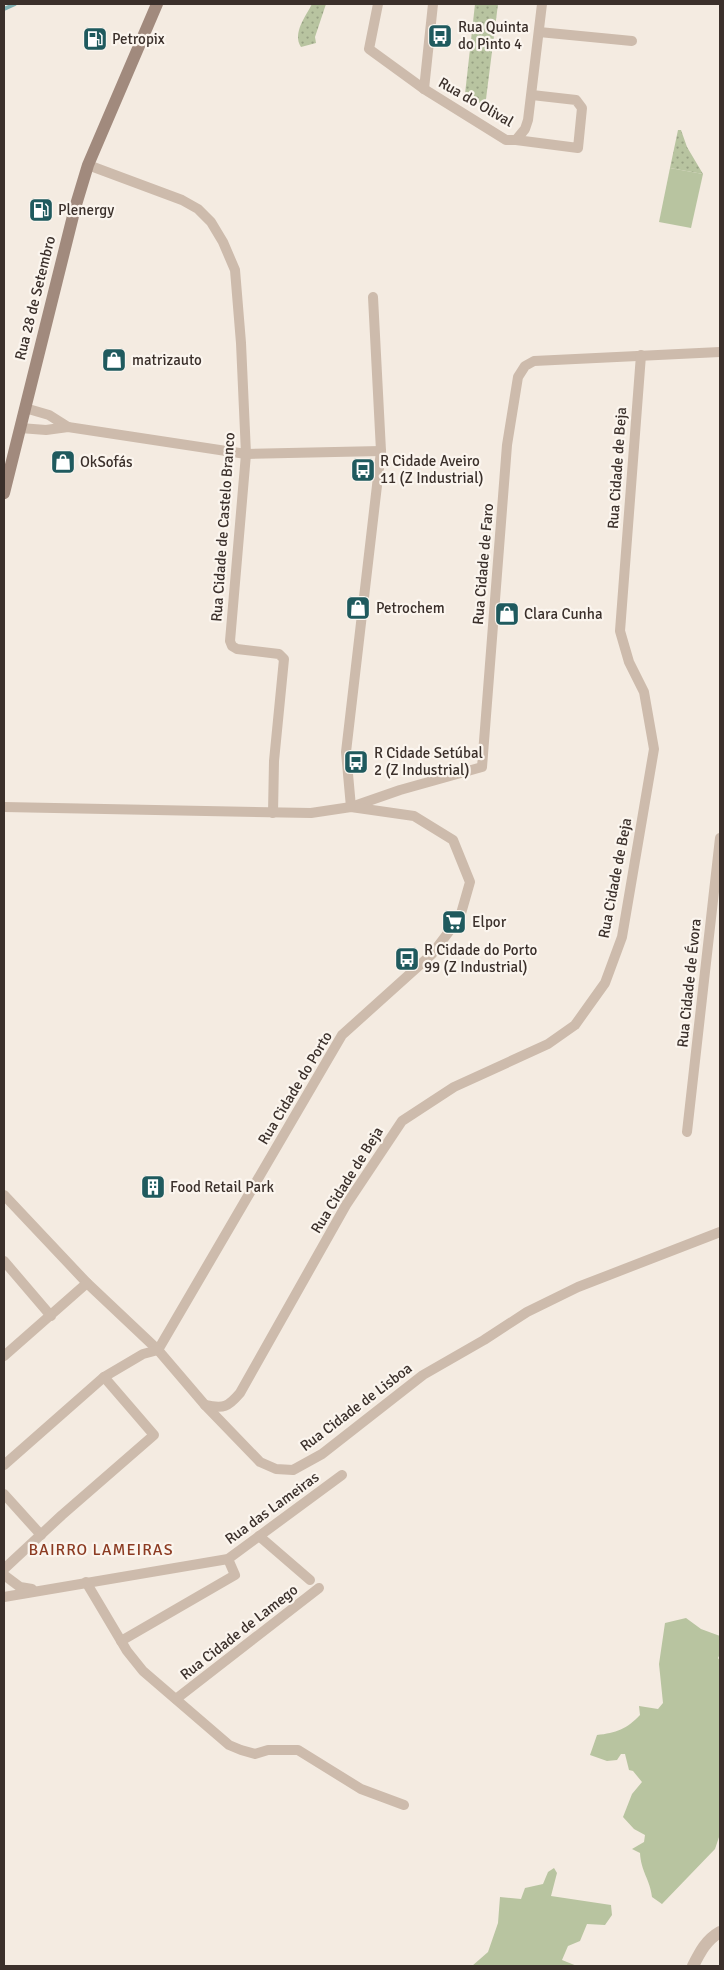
<svg xmlns="http://www.w3.org/2000/svg" width="724" height="1970" font-family="Signika,sans-serif">
  <defs>
    <pattern id="grass-dots" width="8" height="8" patternUnits="userSpaceOnUse" patternTransform="scale(1.25)"><rect width="8" height="8" fill="#b8c4a0"/><path d="M2 2h.1M6 6h.1" fill="none" stroke="#97a083" stroke-width="1.8" stroke-linecap="round"/></pattern>
  </defs>
  <rect width="100%" height="100%" fill="#f4ebe1"/>
  <g fill="url(#grass-dots)">
    <path d="M 312,4 L 326,4 L 315,37 L 316,43 L 301,47 C 292,33 306,16 312,4 Z"/>
    <path d="M 475,4 L 498,4 L 485,107 L 465,94 Z"/>
    <path d="M 678,130 L 681,130 L 687,147 L 703,174 L 670,168 Z"/>
  </g>
  <g fill="#b8c4a0">
    <path d="M 670,168 L 703,174 L 691,228 L 659,222 Z"/>
    <path d="M 686,1618 L 701,1629 L 720,1636 L 720,1654 L 718,1658 L 720,1661 L 720,1834 L 715,1849 L 662,1904 L 652,1897 C 650,1879 641,1872 640,1853 L 632,1849 L 644,1842 L 645,1835 L 634,1829 L 623,1817 L 632,1794 L 642,1782 L 633,1771 L 629,1770 L 625,1754 L 621,1754 L 617,1760 L 607,1761 L 590,1755 L 597,1735 C 616,1733 627,1729 640,1715 L 639,1706 L 658,1709 L 663,1703 L 659,1664 L 665,1623 Z"/>
    <path d="M 554,1868 L 557,1873 L 551,1896 L 611,1905 L 612,1915 L 605,1925 L 587,1924 L 580,1941 L 568,1946 L 562,1960 L 577,1966 L 472,1966 L 488,1952 L 498,1923 L 500,1897 L 521,1899 L 525,1888 L 543,1884 L 548,1872 Z"/>
  </g>
  <g fill="none" stroke-linecap="round" stroke-linejoin="round">
    <path stroke="#7fb0b2" stroke-width="4" d="M 4,9 L 15,4"/>
    <g stroke="#cdbbac" stroke-width="10">
      <path d="M 378,4 L 369,49 L 424,89 L 506,140 L 516,140 L 525,129 L 528,120 L 542,4"/>
      <path d="M 539,32 L 632,41"/>
      <path d="M 424,89 L 433,4"/>
      <path d="M 516,140 L 578,148 L 582,108 L 576,100 L 532,95"/>
      <path d="M 88,165 L 182,200 L 198,209 L 211,222 L 223,242 L 235,270 L 241,343 L 246,454 L 230,641 L 232,646 L 237,649 L 279,654 L 284,659 L 274,761 L 273,813"/>
      <path d="M 25,408 L 49,415 L 68,427"/>
      <path d="M 20,428 L 46,430 L 68,427 L 246,454 L 381,451"/>
      <path d="M 354,806 L 400,790 L 482,767 L 507,445 L 518,377 L 525,366 L 534,361 L 720,352"/>
      <path d="M 4,807 L 311,813 L 351,807 L 414,816 L 453,840 L 470,882 L 460,917 L 432,954 L 342,1035 L 158,1350"/>
      <path d="M 351,807 L 346,752 L 381,451 L 373,297"/>
      <path d="M 687,1132 L 720,838"/>
      <path d="M 4,1195 L 87,1283 L 158,1350 L 205,1405 L 260,1462 L 276,1469 L 293,1470 L 322,1454 L 423,1375 L 484,1340 L 527,1312 L 578,1287 L 720,1232"/>
      <path d="M 4,1261 L 51,1316"/>
      <path d="M 4,1356 L 87,1283"/>
      <path d="M 205,1405 C 224,1409 228,1407 240,1393 L 346,1205 L 402,1121 L 454,1087 L 548,1044 L 575,1025 L 605,983 L 622,937 L 654,749 L 644,692 L 629,662 L 620,631 L 641,355"/>
      <path d="M 4,1465 L 104,1377 L 143,1354 L 158,1350"/>
      <path d="M 4,1494 L 41,1535"/>
      <path d="M 259,1536 L 310,1580"/>
      <path d="M 4,1569 L 62,1515 L 154,1435 L 104,1377"/>
      <path d="M 4,1575 L 20,1587 L 32,1589"/>
      <path d="M 86,1582 L 127,1651 L 143,1671 L 229,1745 L 241,1750 L 255,1754 L 268,1750 L 298,1750 L 361,1789 L 404,1805"/>
      <path d="M 4,1597 L 228,1559 L 342,1475"/>
      <path d="M 121,1641 L 235,1575 L 228,1559"/>
      <path d="M 176,1699 L 319,1588"/>
    </g>
    <path stroke="#cdbbac" stroke-width="12" d="M 693,1966 C 700,1952 706,1940 720,1932"/>
    <path stroke="#a18a7d" stroke-width="12" d="M 4,493 L 75,208 L 88,165 L 157,4"/>
  </g>
  <defs>
    <symbol id="bus-square" viewBox="-11 -11 22 22"><rect x="-9" y="-9" width="18" height="18" rx="4" fill="#1f5a5e" stroke="#fbf5ee"/><path d="M-5-6H5V4H4V6H2V4H-2V6H-4V4H-5ZM-3.5-4V0h7V-4ZM-3.5 1.2v1.5H-2V1.2ZM2 1.2v1.5H3.5V1.2Z" fill="#fff"/></symbol>
    <symbol id="fuel-square" viewBox="-11 -11 22 22"><rect x="-9" y="-9" width="18" height="18" rx="4" fill="#1f5a5e" stroke="#fbf5ee"/><path d="M-5.5-6h7V0h2V4h1.3V-2.5L3-4.5l.8-.8L6-3V5H2.5V1h-1V6h-7ZM-4.2-4.7v3.2H.2V-4.7Z" fill="#fff"/></symbol>
    <symbol id="shop-square" viewBox="-11 -11 22 22"><rect x="-9" y="-9" width="18" height="18" rx="4" fill="#1f5a5e" stroke="#fbf5ee"/><path d="M-5-2.5h2.3a2.7 3.5 0 0 1 5.4 0H5L5.5 6h-11ZM-1.5-2.5h3a1.5 2.3 0 0 0-3 0Z" fill="#fff"/></symbol>
    <symbol id="supermarket-square" viewBox="-11 -11 22 22"><rect x="-9" y="-9" width="18" height="18" rx="4" fill="#1f5a5e" stroke="#fbf5ee"/><path d="M-6-5.5h2.5l.6 2H6L4.5 2H-2.5L-4.4-4H-6ZM-1.5 3.2a1.3 1.3 0 1 0 .1 0ZM3 3.2a1.3 1.3 0 1 0 .1 0Z" fill="#fff"/></symbol>
    <symbol id="building-square" viewBox="-11 -11 22 22"><rect x="-9" y="-9" width="18" height="18" rx="4" fill="#1f5a5e" stroke="#fbf5ee"/><path d="M-4-6H4V6H1V3H-1V6H-4ZM-2.5-4.3h1.7v1.8h-1.7ZM.8-4.3h1.7v1.8H.8ZM-2.5-1h1.7V.8h-1.7ZM.8-1h1.7V.8H.8Z" fill="#fff"/></symbol>
  </defs>
  <g fill-rule="evenodd">
    <use href="#bus-square" x="426" y="22" width="28" height="28"/>
    <use href="#fuel-square" x="81" y="25" width="28" height="28"/>
    <use href="#fuel-square" x="27" y="196" width="28" height="28"/>
    <use href="#shop-square" x="100" y="346" width="28" height="28"/>
    <use href="#shop-square" x="49" y="448" width="28" height="28"/>
    <use href="#bus-square" x="349" y="456" width="28" height="28"/>
    <use href="#shop-square" x="344" y="594" width="28" height="28"/>
    <use href="#shop-square" x="493" y="600" width="28" height="28"/>
    <use href="#bus-square" x="342" y="748" width="28" height="28"/>
    <use href="#supermarket-square" x="440" y="908" width="28" height="28"/>
    <use href="#bus-square" x="393" y="945" width="28" height="28"/>
    <use href="#building-square" x="139" y="1173" width="28" height="28"/>
  </g>
  <g text-anchor="middle" stroke-width="4.5" stroke-linejoin="round" paint-order="stroke">
    <g font-size="15" fill="#3b302b" stroke="#fbf5ee" text-anchor="start">
      <text x="458" y="32">Rua Quinta<tspan x="458" dy="17">do Pinto 4</tspan></text>
      <text x="112" y="44">Petropix</text>
      <text x="58" y="215">Plenergy</text>
      <text x="132" y="365">matrizauto</text>
      <text x="380" y="466">R Cidade Aveiro<tspan x="380" dy="17">11 (Z Industrial)</tspan></text>
      <text x="80" y="467">OkSofás</text>
      <text x="376" y="613">Petrochem</text>
      <text x="524" y="619">Clara Cunha</text>
      <text x="374" y="758">R Cidade Setúbal<tspan x="374" dy="17">2 (Z Industrial)</tspan></text>
      <text x="472" y="927">Elpor</text>
      <text x="424" y="955">R Cidade do Porto<tspan x="424" dy="17">99 (Z Industrial)</tspan></text>
      <text x="170" y="1192">Food Retail Park</text>
    </g>
    <g font-size="15" fill="#3b302b" stroke="#fbf5ee">
      <text transform="translate(476 102) rotate(30)" y="5">Rua do Olival</text>
      <text transform="translate(35 298) rotate(-76)" y="5">Rua 28 de Setembro</text>
      <text transform="translate(617 468) rotate(-86)" y="5">Rua Cidade de Beja</text>
      <text transform="translate(223 527) rotate(-86)" y="5">Rua Cidade de Castelo Branco</text>
      <text transform="translate(483 564) rotate(-85)" y="5">Rua Cidade de Faro</text>
      <text transform="translate(615 878) rotate(-79)" y="5">Rua Cidade de Beja</text>
      <text transform="translate(689 983) rotate(-84)" y="5">Rua Cidade de Évora</text>
      <text transform="translate(295 1088) rotate(-59)" y="5">Rua Cidade do Porto</text>
      <text transform="translate(347 1180) rotate(-58)" y="5">Rua Cidade de Beja</text>
      <text transform="translate(356 1407) rotate(-37)" y="5">Rua Cidade de Lisboa</text>
      <text transform="translate(272 1508) rotate(-36)" y="5">Rua das Lameiras</text>
      <text transform="translate(239 1632) rotate(-38)" y="5">Rua Cidade de Lamego</text>
    </g>
    <g font-size="16" letter-spacing="1" fill="#8c3b22" stroke="#fbf5ee">
      <text x="101" y="1555">BAIRRO LAMEIRAS</text>
    </g>
  </g>
  <rect width="724" height="1970" fill="none" stroke="#3b302b" stroke-width="10"/>
</svg>
